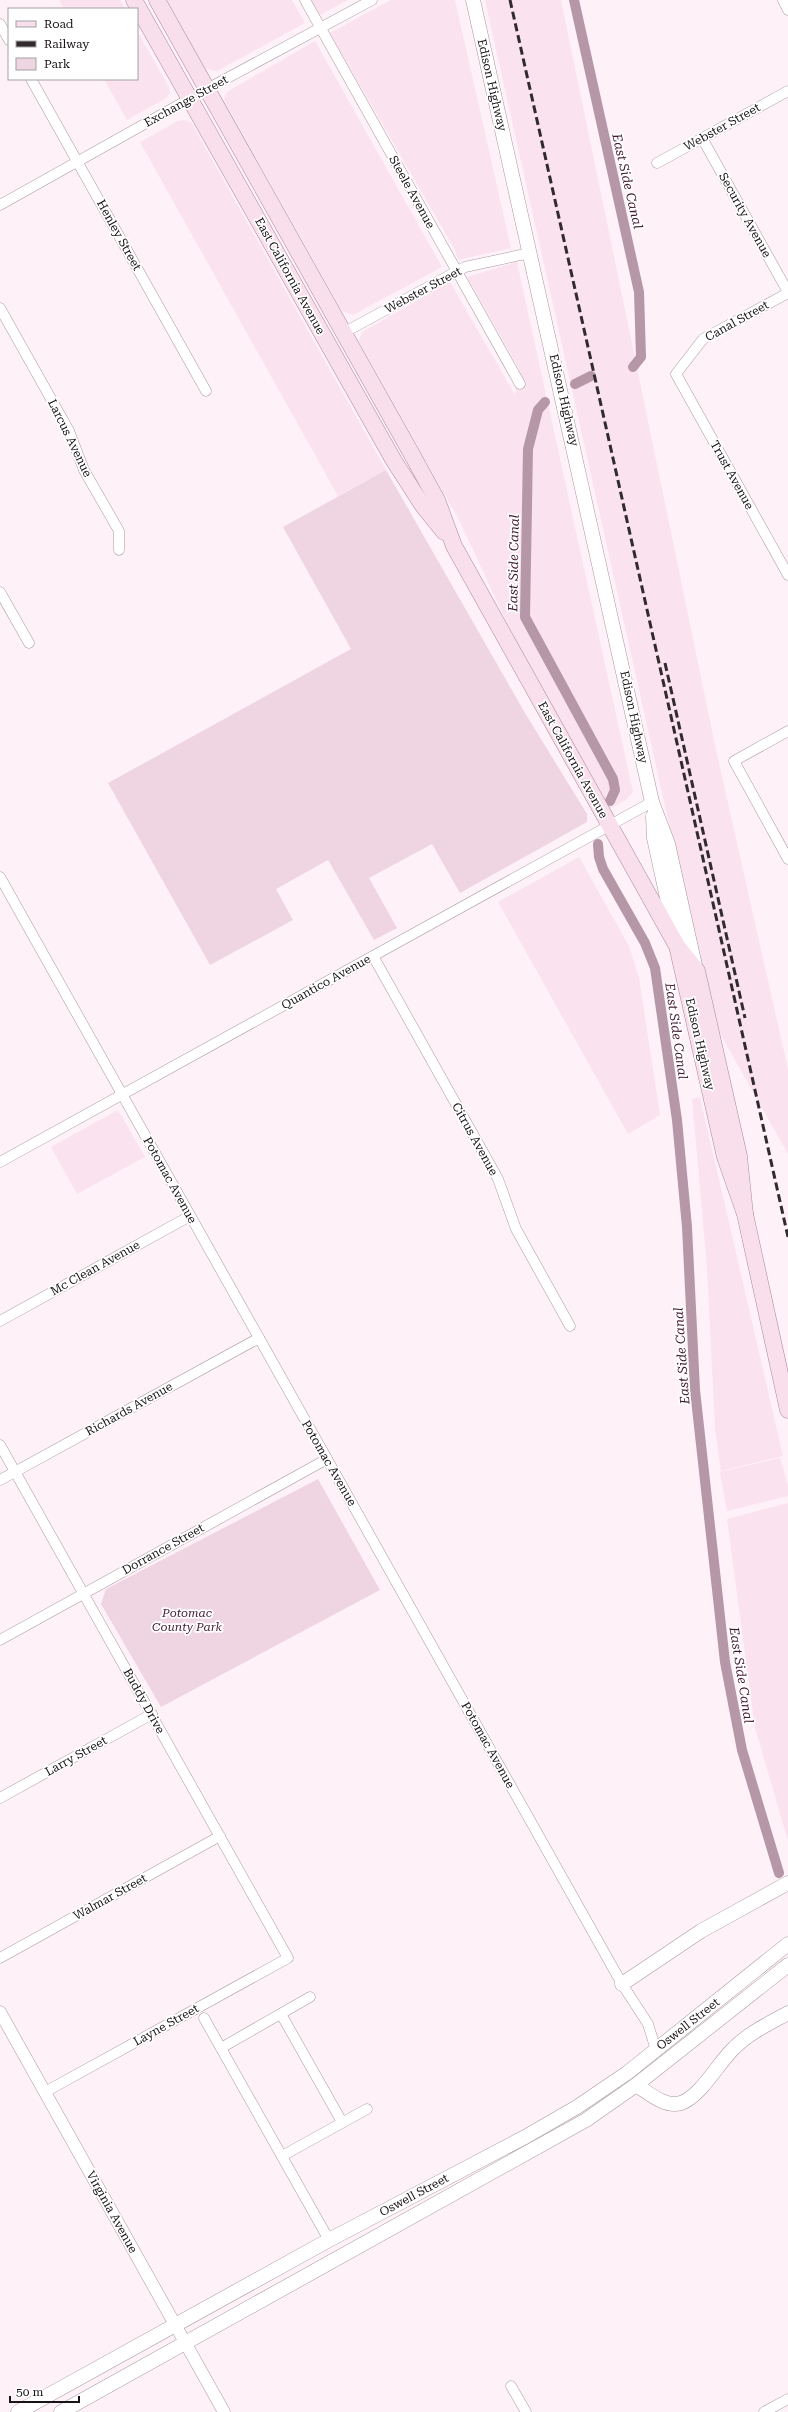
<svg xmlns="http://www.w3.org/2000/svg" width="788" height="2412" font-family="'Roboto Serif',serif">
  <rect width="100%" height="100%" fill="#fff1f8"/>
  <g fill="#fae2ee">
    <path d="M 59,0 L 120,0 L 125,9 L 64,9 Z"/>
    <path d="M 167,0 L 292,0 L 305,23 L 217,71 L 211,70 L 205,68 Z"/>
    <path d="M 311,0 L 348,0 L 320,15 Z"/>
    <path d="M 391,0 L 455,0 L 511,248 L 458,260 L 455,250 L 330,33 Z"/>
    <path d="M 485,0 L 561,0 L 716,750 L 788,1069 L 788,1154 L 713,1021 Z"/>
    <path d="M 137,31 L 169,87 L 170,93 L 166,98 L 127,120 L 104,79 L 137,79 Z"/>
    <path d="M 315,41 L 442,267 L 353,315 L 342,311 L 224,100 L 227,92 Z"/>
    <path d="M 184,120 L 191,122 L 386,470 L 338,496 L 140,142 L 178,121 Z"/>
    <path d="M 517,262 L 633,792 L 627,799 L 609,809 L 516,642 L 460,522 L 359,341 L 362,332 L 450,282 L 515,395 L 519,369 L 467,277 Z"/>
    <path d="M 579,857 L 629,946 L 639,978 L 660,1115 L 628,1134 L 498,902 Z"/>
    <path d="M 700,1097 L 783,1456 L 721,1471 L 715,1429 L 707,1267 L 692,1099 Z"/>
    <path d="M 118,1110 L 145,1157 L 77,1194 L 51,1147 Z"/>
    <path d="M 780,1458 L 788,1485 L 788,1496 L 727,1511 L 720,1472 Z"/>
    <path d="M 788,1503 L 788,1841 L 755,1728 L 727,1519 Z"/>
  </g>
  <g fill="#efd4e2">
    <path d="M 386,470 L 525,713 L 587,814 L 587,822 L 460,893 L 432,844 L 369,878 L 397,928 L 374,940 L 328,860 L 276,889 L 293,920 L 210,965 L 108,783 L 351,649 L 283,527 Z"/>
    <path d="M 318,1479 L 380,1590 L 161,1707 L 101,1604 L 106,1589 Z"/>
  </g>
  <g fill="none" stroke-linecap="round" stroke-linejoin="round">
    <g stroke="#b597a7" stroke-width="10">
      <path d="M 574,0 L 639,292 L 641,357 L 633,367"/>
      <path d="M 575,384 L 591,376"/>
      <path d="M 545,402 L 538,410 L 528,449 L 525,617 L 613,779 L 615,790 L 610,801"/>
      <path d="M 598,844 L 599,857 L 603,869 L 645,943 L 655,968 L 677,1120 L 687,1227 L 695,1390 L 725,1662 L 742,1750 L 779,1873"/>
    </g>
    <defs>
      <g id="minor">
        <path d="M 305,0 L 520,384"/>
        <path d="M 783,0 L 788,10"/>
        <path d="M 0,24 L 9,40"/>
        <path d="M 31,79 L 206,391"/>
        <path d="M 702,138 L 788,292"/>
        <path d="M 657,163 L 788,91"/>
        <path d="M 0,205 L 207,89 L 372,0"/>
        <path d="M 788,293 L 703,339 L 676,374 L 788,575"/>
        <path d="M 0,308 L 69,431 L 84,470 L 119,531 L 119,550"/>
        <path d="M 343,333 L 465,267 L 530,253"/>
        <path d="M 0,592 L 29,643"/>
        <path d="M 788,731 L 734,761 L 788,859"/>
        <path d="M 0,877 L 622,1984 L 648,2024 L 656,2050"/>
        <path d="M 373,956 L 498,1179 L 516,1229 L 570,1326"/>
        <path d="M 0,1162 L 652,802"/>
        <path d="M 0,1321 L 190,1216"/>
        <path d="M 0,1445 L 288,1958 L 45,2092"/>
        <path d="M 0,1480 L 259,1338"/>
        <path d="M 0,1640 L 327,1459"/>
        <path d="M 0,1798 L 152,1714"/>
        <path d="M 0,1958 L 220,1836"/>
        <path d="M 281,2014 L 342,2122"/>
        <path d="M 204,2018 L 329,2240"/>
        <path d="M 221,2048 L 310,1997"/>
        <path d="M 282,2156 L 367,2109"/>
        <path d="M 511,2386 L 526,2412"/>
        <path d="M 764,2412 L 788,2399"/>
      </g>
      <path id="tertiary" d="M 0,2012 L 224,2412"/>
      <g id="secondary">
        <path d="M 473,0 L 652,802 L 668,844 L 696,970"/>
        <path d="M 653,816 L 654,838 L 676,939"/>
        <path d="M 622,1984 L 701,1931 L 788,1883"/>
        <path d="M 636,2085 C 649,2093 665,2108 681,2103 C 700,2097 719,2062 734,2048 C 749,2033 770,2023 788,2013"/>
        <path d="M 18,2412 L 329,2240 L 525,2137 L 577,2107 L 627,2073 L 788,1944"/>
        <path d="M 61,2412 L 586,2120 L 636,2085 L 788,1965"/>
      </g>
      <g id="primary">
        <path d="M 134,0 L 394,461 L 423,506 L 444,532"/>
        <path d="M 157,0 L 410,451 L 437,500 L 454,546 L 677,946 L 697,971 L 739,1156 L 745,1214"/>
        <path d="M 678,950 L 725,1157 L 745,1214 L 788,1410"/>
      </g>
    </defs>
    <use href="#minor" stroke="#a798a0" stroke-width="11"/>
    <use href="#tertiary" stroke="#a798a0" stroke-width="13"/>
    <use href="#secondary" stroke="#a798a0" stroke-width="15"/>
    <use href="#primary" stroke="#a88999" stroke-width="17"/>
    <use href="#minor" stroke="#fff" stroke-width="10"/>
    <use href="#tertiary" stroke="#fff" stroke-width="12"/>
    <use href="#secondary" stroke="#fff" stroke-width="14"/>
    <use href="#primary" stroke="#f9deec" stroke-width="16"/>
    <g stroke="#322b2e" stroke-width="3" stroke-dasharray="8 4" stroke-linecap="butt">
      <path d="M 510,0 L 788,1237"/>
      <path d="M 665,663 L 745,1018"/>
    </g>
  </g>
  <g text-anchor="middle" stroke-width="3.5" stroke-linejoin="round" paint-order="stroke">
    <g font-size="12" fill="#191316" stroke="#fff">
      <text transform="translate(492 85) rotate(77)" y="4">Edison Highway</text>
      <text transform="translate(186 101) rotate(-29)" y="4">Exchange Street</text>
      <text transform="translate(722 127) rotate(-29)" y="4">Webster Street</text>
      <text transform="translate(412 192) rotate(61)" y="4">Steele Avenue</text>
      <text transform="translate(745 215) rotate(61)" y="4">Security Avenue</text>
      <text transform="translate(119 235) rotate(61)" y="4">Henley Street</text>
      <text transform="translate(290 276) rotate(61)" y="4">East California Avenue</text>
      <text transform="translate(423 290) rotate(-28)" y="4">Webster Street</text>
      <text transform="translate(737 321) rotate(-29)" y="4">Canal Street</text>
      <text transform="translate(564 400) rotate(77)" y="4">Edison Highway</text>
      <text transform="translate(70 438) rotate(64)" y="4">Larcus Avenue</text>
      <text transform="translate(732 475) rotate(61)" y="4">Trust Avenue</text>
      <text transform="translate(634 717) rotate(78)" y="4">Edison Highway</text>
      <text transform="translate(573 760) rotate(61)" y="4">East California Avenue</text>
      <text transform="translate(326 982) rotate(-29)" y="4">Quantico Avenue</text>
      <text transform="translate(700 1044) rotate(77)" y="4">Edison Highway</text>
      <text transform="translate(475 1139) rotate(61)" y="4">Citrus Avenue</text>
      <text transform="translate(170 1180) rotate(61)" y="4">Potomac Avenue</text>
      <text transform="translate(95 1268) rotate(-29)" y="4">Mc Clean Avenue</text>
      <text transform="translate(129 1409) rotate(-29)" y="4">Richards Avenue</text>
      <text transform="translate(329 1463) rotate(60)" y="4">Potomac Avenue</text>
      <text transform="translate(163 1549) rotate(-29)" y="4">Dorrance Street</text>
      <text transform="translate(144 1701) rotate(61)" y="4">Buddy Drive</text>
      <text transform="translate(488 1745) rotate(61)" y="4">Potomac Avenue</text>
      <text transform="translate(76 1756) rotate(-29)" y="4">Larry Street</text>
      <text transform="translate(110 1897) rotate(-29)" y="4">Walmar Street</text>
      <text transform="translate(688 2024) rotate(-38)" y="4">Oswell Street</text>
      <text transform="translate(166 2025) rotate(-29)" y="4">Layne Street</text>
      <text transform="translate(414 2195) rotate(-28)" y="4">Oswell Street</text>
      <text transform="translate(112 2212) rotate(61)" y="4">Virginia Avenue</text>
    </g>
    <g font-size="12" font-style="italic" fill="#451c34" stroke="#fff">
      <text x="187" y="1617">Potomac<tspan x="187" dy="14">County Park</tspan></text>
    </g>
    <g font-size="13" font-style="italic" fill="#421931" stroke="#fff">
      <text transform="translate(628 181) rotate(77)" y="5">East Side Canal</text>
      <text transform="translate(513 563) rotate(-89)" y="5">East Side Canal</text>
      <text transform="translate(677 1031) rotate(82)" y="5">East Side Canal</text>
      <text transform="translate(681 1356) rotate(-94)" y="5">East Side Canal</text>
      <text transform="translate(742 1675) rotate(81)" y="5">East Side Canal</text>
    </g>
  </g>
  <rect x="8" y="8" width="130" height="72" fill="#ffffff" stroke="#a3a1a2"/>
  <rect x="16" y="21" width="20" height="6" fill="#f9deec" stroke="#a3a1a2"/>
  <text x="44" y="28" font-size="12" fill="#191316">Road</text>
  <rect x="16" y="41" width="20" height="6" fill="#322b2e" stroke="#a3a1a2"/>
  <text x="44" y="48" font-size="12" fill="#191316">Railway</text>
  <rect x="16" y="58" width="20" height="12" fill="#efd4e2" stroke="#a3a1a2"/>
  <text x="44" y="68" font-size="12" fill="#191316">Park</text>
  <path d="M10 2396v6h69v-6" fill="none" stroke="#191316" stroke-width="2"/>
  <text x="16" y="2396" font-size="12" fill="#191316" stroke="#ffffff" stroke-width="3" paint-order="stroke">50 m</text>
</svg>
